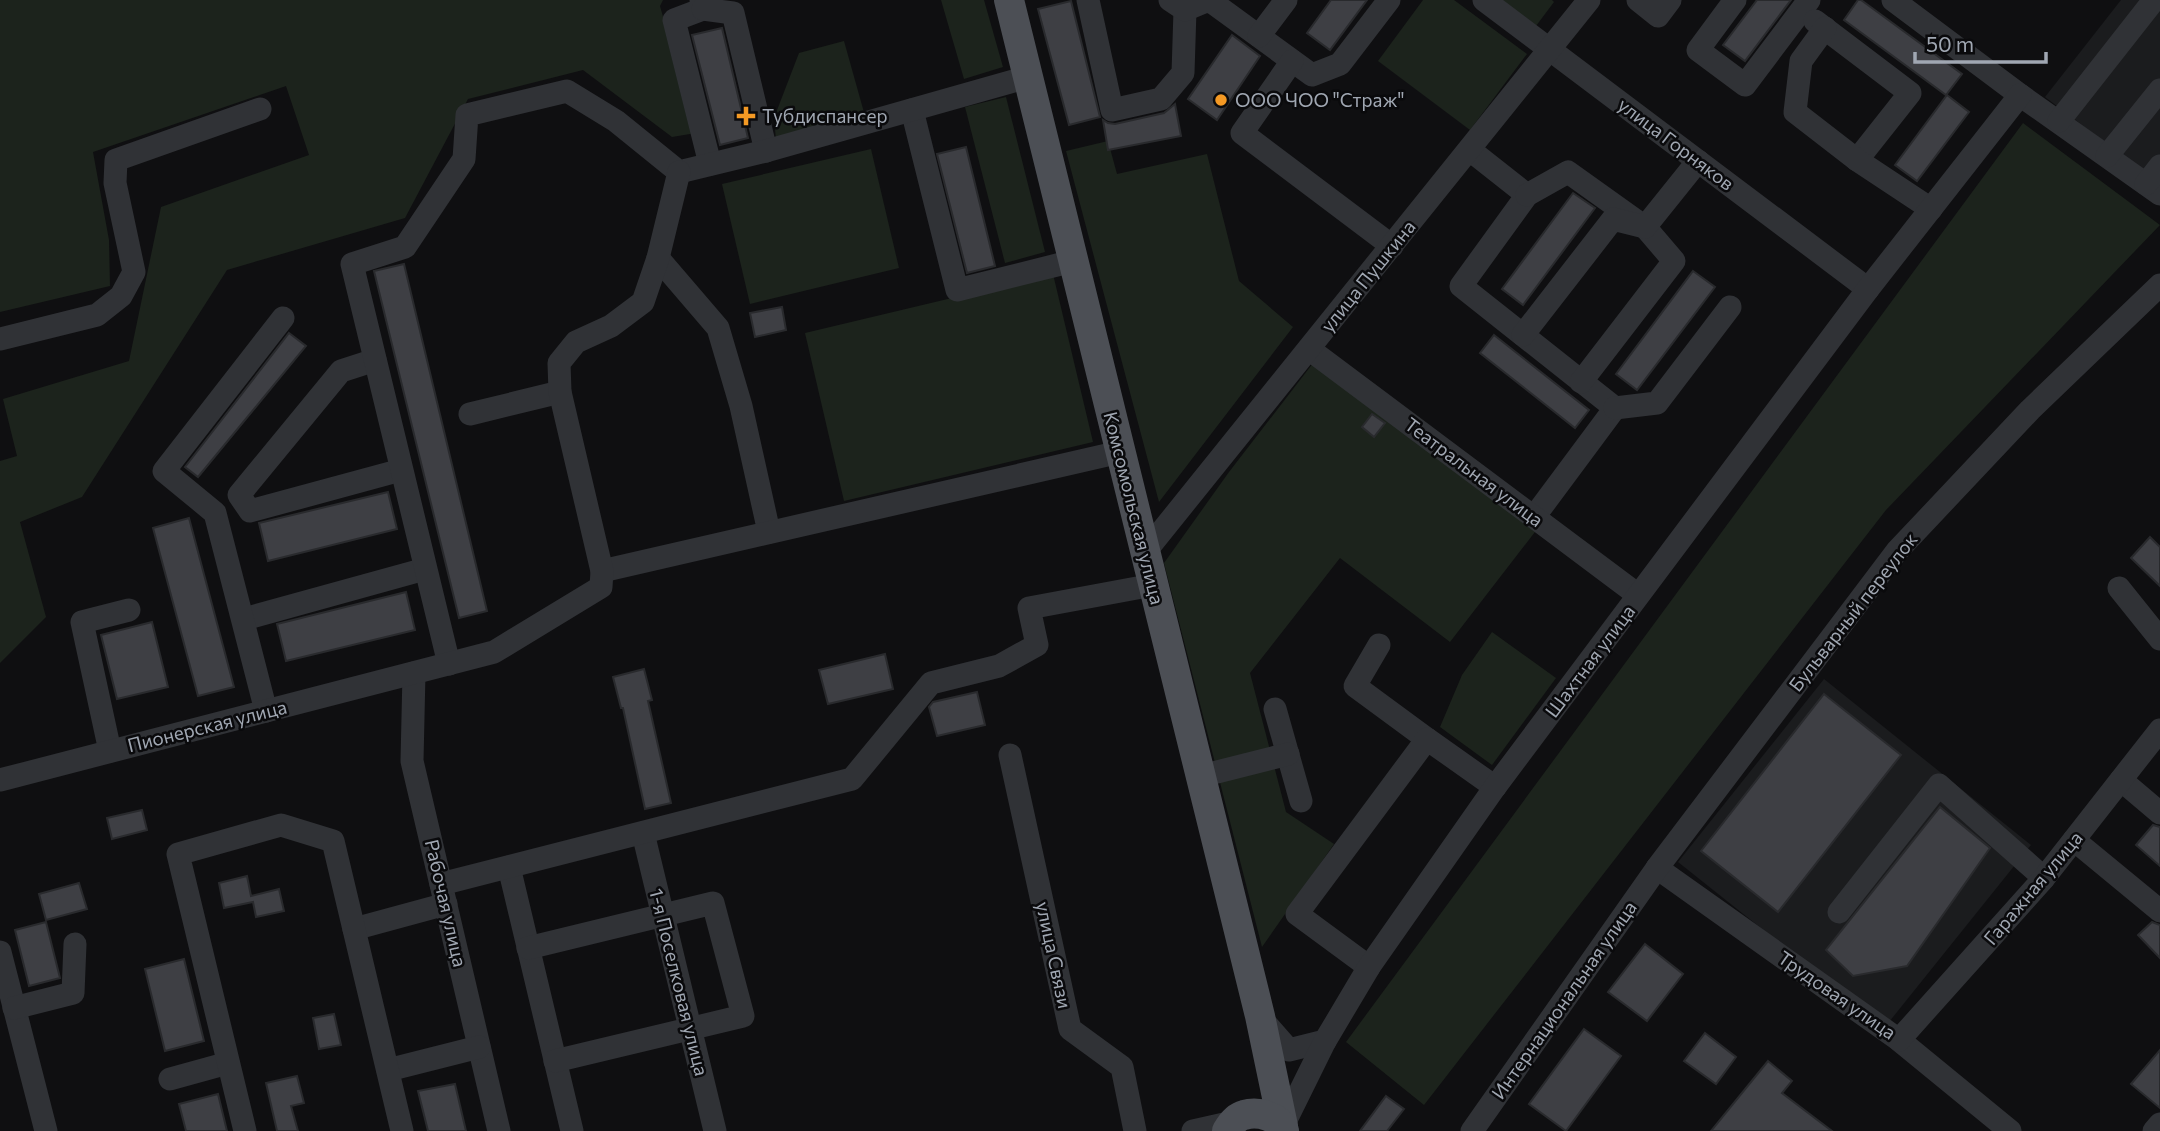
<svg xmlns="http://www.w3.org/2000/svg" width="2160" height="1131" font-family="Commissioner,sans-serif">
  <rect width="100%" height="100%" fill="#0f0f11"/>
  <g fill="#1b1c1e">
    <path d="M 2121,0 L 2160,0 L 2160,184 L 2045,97 Z"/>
    <path d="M 1824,679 L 2031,845 L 1885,1027 L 1678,862 Z"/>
  </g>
  <g fill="#1c231c">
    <path d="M 0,0 L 663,0 L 660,6 L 696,133 L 672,137 L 583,70 L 468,99 L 405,218 L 227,270 L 82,497 L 20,522 L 46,617 L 0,663 L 0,461 L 17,456 L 3,399 L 129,361 L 161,207 L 309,155 L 286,86 L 93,152 L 109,240 L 110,286 L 0,312 Z"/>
    <path d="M 941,0 L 984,0 L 1003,67 L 964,79 Z"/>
    <path d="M 1423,0 L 1454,0 L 1527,54 L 1470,130 L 1378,61 Z"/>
    <path d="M 1501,0 L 1552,0 L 1554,2 L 1536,26 Z"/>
    <path d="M 844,41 L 865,116 L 776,140 L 774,118 L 799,53 Z"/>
    <path d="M 1006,97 L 1045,252 L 1005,263 L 965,107 Z"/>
    <path d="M 2023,123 L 2160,225 L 1886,510 L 1424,1105 L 1346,1042 Z"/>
    <path d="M 1108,141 L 1117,174 L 1207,154 L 1239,281 L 1293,327 L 1159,502 L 1066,151 Z"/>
    <path d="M 871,149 L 899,268 L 750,304 L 722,184 Z"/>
    <path d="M 1053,274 L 1093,442 L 844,501 L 805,333 Z"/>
    <path d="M 1317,358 L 1538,528 L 1450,642 L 1340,558 L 1250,673 L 1286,812 L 1334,844 L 1262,947 L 1164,563 L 1229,472 Z"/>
    <path d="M 1492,632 L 1556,678 L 1492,765 L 1440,727 L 1462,675 Z"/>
  </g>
  <g fill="#3e3f44" stroke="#292a2d" stroke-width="2">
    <path d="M 1331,0 L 1367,0 L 1330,50 L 1307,33 Z"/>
    <path d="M 1757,0 L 1791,0 L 1745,61 L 1723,45 Z"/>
    <path d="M 1858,0 L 1861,0 L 1962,74 L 1946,95 L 1844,20 Z"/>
    <path d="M 1071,1 L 1100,117 L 1069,125 L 1038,9 Z"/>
    <path d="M 722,28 L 748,138 L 720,145 L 692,35 Z"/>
    <path d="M 1232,35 L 1260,56 L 1217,120 L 1188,99 Z"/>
    <path d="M 1947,95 L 1969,112 L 1917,181 L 1895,165 Z"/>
    <path d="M 1175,104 L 1181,136 L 1108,150 L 1103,120 L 1108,123 L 1115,124 L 1164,113 Z"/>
    <path d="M 966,147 L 995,266 L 967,273 L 937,154 Z"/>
    <path d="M 1573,193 L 1595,208 L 1523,305 L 1502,289 Z"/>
    <path d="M 404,264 L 487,611 L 459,618 L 374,271 Z"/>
    <path d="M 1693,271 L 1715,287 L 1637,390 L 1616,374 Z"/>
    <path d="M 782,307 L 786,330 L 755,337 L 750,313 Z"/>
    <path d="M 289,333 L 306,346 L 198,477 L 185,467 Z"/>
    <path d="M 1494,335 L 1589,410 L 1575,428 L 1480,353 Z"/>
    <path d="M 1372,414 L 1385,423 L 1374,437 L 1362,427 Z"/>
    <path d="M 388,492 L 397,529 L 268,561 L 259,523 Z"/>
    <path d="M 189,518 L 234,687 L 198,696 L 153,528 Z"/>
    <path d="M 2150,537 L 2160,547 L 2160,586 L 2131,558 Z"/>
    <path d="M 406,592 L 415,630 L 286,661 L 277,624 Z"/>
    <path d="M 152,622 L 168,687 L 117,699 L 101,635 Z"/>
    <path d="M 885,654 L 893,689 L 828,704 L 819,670 Z"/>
    <path d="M 644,669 L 652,700 L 648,701 L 671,803 L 645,809 L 623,708 L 621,708 L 613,677 Z"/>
    <path d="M 977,692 L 985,725 L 937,736 L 929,707 L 933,702 Z"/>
    <path d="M 1824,694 L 1901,755 L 1778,912 L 1701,851 Z"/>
    <path d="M 1940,807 L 1990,848 L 1907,966 L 1853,976 L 1826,950 Z"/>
    <path d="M 142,810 L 147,830 L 112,839 L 107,818 Z"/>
    <path d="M 2153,825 L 2160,827 L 2160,866 L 2136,845 Z"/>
    <path d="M 247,876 L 251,896 L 279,889 L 284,911 L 256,917 L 253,902 L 224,908 L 219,883 Z"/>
    <path d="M 79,883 L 87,909 L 46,920 L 39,894 Z"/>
    <path d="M 46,922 L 60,978 L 29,986 L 15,930 Z"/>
    <path d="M 2152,922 L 2160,925 L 2160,958 L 2138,935 Z"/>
    <path d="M 1645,944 L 1683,974 L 1647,1021 L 1608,992 Z"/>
    <path d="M 184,959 L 204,1041 L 165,1051 L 145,969 Z"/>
    <path d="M 334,1014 L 341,1045 L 319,1049 L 313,1018 Z"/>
    <path d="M 1584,1029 L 1621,1056 L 1566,1131 L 1529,1104 Z"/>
    <path d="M 1705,1033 L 1736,1057 L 1716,1084 L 1684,1061 Z"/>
    <path d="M 2160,1050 L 2160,1108 L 2131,1084 Z"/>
    <path d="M 1768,1061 L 1792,1081 L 1782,1093 L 1832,1131 L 1711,1131 Z"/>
    <path d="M 297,1076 L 304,1103 L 291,1106 L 298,1131 L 277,1131 L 266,1083 Z"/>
    <path d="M 455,1084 L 466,1131 L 428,1131 L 418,1091 Z"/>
    <path d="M 218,1094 L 227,1131 L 186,1131 L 179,1104 Z"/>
    <path d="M 1386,1096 L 1404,1109 L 1387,1131 L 1360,1131 Z"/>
  </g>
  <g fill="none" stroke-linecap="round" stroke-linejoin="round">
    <g stroke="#303236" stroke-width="23">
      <path d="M 701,0 L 703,9 L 674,20 L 710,164"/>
      <path d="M 1088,0 L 1112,110 L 1161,99 L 1183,73 L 1185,10"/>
      <path d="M 1170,0 L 1185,10 L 1209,0 L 1312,75 L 1340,64 L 1389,0"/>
      <path d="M 1484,0 L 1868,289"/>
      <path d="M 1638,0 L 1658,16 L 1670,0"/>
      <path d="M 1735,0 L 1698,50 L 1745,85 L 1809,0"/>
      <path d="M 1893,0 L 2020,95 L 2160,194"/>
      <path d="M 703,9 L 733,13 L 766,151"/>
      <path d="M 1815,21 L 1910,93 L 1857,160"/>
      <path d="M 1825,28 L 1801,61 L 1795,112 L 1857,160 L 1931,209"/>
      <path d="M 1259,36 L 1286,0"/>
      <path d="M 1292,61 L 1242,133 L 1392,246"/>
      <path d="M 912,110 L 957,290 L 1073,261"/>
      <path d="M 2059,121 L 2154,0"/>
      <path d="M 1470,150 L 1527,195 L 1461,286 L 1615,408 L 1534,517"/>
      <path d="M 2107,156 L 2160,90"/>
      <path d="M 2146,184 L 2160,166"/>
      <path d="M 1527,195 L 1568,172 L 1645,227 L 1674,261 L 1581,382"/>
      <path d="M 658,258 L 718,328 L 741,406 L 769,532"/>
      <path d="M 1523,335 L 1613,219 L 1645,227 L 1698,161"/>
      <path d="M 0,339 L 97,315 L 121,296 L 134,272 L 115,183 L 116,160 L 260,109"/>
      <path d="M 1309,349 L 1638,595"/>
      <path d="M 375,360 L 341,371 L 239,495 L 250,511 L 401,470"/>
      <path d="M 1615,408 L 1657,403 L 1730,307"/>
      <path d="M 470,414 L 560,392"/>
      <path d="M 1145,552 L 1589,0"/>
      <path d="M 602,571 L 1120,452"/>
      <path d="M 2119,588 L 2160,639"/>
      <path d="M 244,619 L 425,569"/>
      <path d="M 1379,645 L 1355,686 L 1427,739"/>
      <path d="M 449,664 L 352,264 L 405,247 L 464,159 L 467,115 L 567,91 L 616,121 L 679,172 L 766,151 L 1028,77"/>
      <path d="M 414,673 L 412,761 L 499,1131"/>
      <path d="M 1275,709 L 1301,801"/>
      <path d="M 266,711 L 215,513 L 164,471 L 283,318"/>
      <path d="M 110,751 L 82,622 L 129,610"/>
      <path d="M 1010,755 L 1070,1029 L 1122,1067 L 1135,1131"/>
      <path d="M 1201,776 L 1288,754"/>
      <path d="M 0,780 L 494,652 L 601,587 L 602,571 L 560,392 L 559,363 L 576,342 L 611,326 L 643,302 L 658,258 L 679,172"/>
      <path d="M 2121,780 L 2160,813"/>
      <path d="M 643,833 L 715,1131"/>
      <path d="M 2074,840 L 2160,911"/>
      <path d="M 509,867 L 572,1131"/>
      <path d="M 1657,868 L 1899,1040 L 2010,1131"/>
      <path d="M 441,884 L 852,779 L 931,683 L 999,666 L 1037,645 L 1029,608 L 1153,585"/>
      <path d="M 1839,912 L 1939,785 L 2044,878"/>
      <path d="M 354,929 L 446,904"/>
      <path d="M 528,948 L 713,903 L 743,1016 L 555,1061"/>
      <path d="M 0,952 L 46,1131"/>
      <path d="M 1369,967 L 1297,914 L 1427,739 L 1495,787"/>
      <path d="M 14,1008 L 73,993 L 75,944"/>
      <path d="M 1260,1017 L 1289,1050 L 1325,1041"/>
      <path d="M 1899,1040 L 2044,878 L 2160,730"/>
      <path d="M 388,1070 L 479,1047"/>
      <path d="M 170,1079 L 228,1063"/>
      <path d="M 1283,1126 L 1325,1041 L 1369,967 L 1495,787 L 1868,289 L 2020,95"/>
      <path d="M 245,1131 L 178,854 L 281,825 L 333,841 L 402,1131"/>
      <path d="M 1193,1131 L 1233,1122"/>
      <path d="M 1472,1131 L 1657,868 L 1897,551 L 2030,410 L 2160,285"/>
      <path d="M 2154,1131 L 2160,1124"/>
    </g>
    <g stroke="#4c4f55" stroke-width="30">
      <path d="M 1009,0 L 1260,1016 L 1283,1126"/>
      <path d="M 1227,1131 C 1231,1124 1236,1117 1244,1115 C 1258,1111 1279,1116 1284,1131"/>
    </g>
  </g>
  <g fill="#f49924" stroke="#0a0a0c" stroke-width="2.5">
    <circle cx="1221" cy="100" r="7"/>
    <path d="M742.5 105.5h7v7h7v7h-7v7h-7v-7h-7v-7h7z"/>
  </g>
  <g text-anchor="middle" stroke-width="5" stroke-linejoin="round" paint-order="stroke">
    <g font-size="19" fill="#a0a7b2" stroke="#0a0a0c" text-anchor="start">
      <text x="1235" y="107">ООО ЧОО "Страж"</text>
      <text x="762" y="123">Тубдиспансер</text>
    </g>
    <g font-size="19" fill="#a0a7b2" stroke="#0a0a0c">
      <text transform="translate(1676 144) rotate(37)" y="7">улица Горняков</text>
      <text transform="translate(1368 276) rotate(-51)" y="7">улица Пушкина</text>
      <text transform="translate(1474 472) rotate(37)" y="7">Театральная улица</text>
      <text transform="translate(1134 508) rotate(76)" y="7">Комсомольская улица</text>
      <text transform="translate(1853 612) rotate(-52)" y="7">Бульварный переулок</text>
      <text transform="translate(1590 661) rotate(-53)" y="7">Шахтная улица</text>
      <text transform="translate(207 726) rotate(-14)" y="7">Пионерская улица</text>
      <text transform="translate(2033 888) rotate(-50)" y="7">Гаражная улица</text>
      <text transform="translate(446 903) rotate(77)" y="7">Рабочая улица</text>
      <text transform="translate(1054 955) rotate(78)" y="7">улица Связи</text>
      <text transform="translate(679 982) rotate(76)" y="7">1-я Поселковая улица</text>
      <text transform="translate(1837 995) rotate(35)" y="7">Трудовая улица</text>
      <text transform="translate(1564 1000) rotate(-55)" y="7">Интернациональная улица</text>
    </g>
  </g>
  <path d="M1915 52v10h131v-10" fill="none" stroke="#a0a7b2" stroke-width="3.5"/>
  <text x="1926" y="52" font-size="21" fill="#a0a7b2" stroke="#0a0a0c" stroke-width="5" paint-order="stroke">50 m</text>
</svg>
